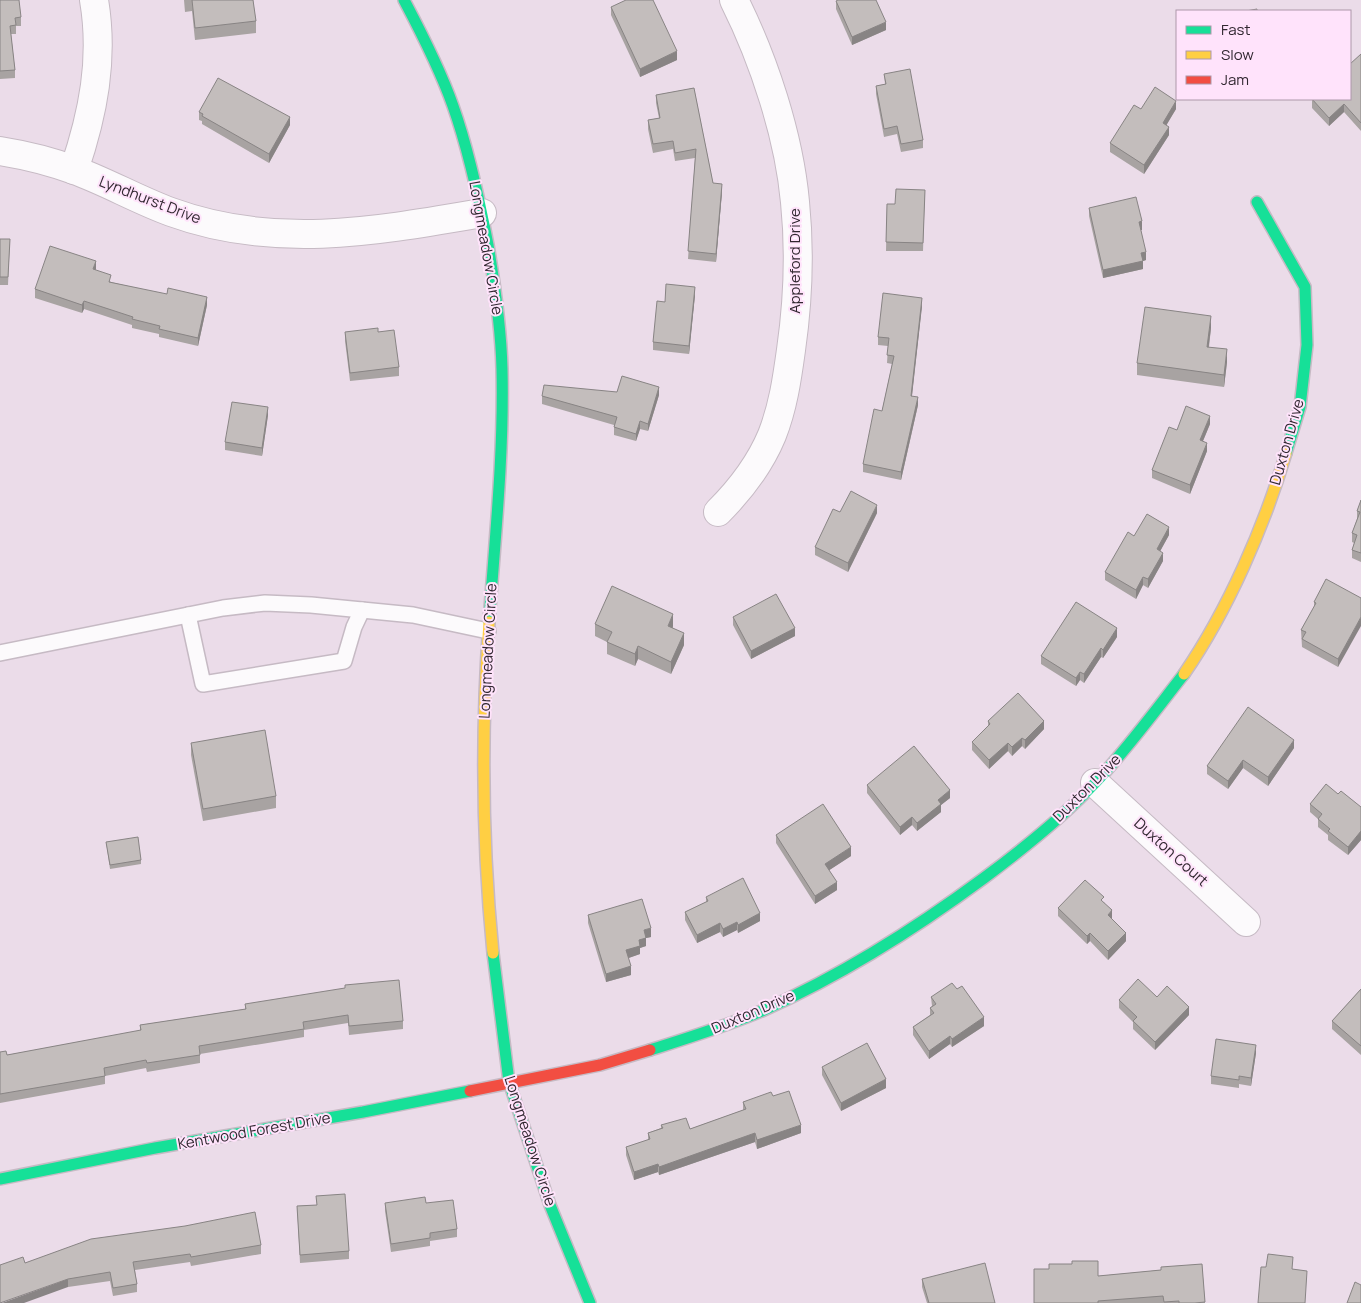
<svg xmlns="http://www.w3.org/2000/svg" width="1361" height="1303" font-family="Manrope,sans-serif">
  <rect width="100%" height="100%" fill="#ebdce9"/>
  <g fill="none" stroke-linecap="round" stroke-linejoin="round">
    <defs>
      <g id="lane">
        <path d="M 188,615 L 203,684 L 344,661 L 354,627 L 362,610"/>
        <path d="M 0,653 L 223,608 L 265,603 L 311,605 L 413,615 L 488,631"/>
      </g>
      <g id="street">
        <path d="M 0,151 C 25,155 50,161 74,170 C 107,182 138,200 171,212 C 275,250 377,231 482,213"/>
        <path d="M 74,170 C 93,114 104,59 94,0"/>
        <path d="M 718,512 C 740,490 760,464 772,435 C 783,407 787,379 791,350 C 798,301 800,251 795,202 C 789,136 764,60 734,0"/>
        <path d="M 1095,783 L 1246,922"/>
      </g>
      <g id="fast">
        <path d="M 404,0 C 422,34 440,69 453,106 C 469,151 479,198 488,245 C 495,286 501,327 502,369 C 504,453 495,538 489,622"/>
        <path d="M 1257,202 L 1305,287 L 1307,345 L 1300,407 L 1286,453"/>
        <path d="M 493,953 L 509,1082 L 550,1205 L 590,1303"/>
        <path d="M 650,1050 C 688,1038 727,1026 764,1010 C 842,975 915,929 984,878 C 1023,849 1062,818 1096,782 C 1128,748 1155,711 1184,674"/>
        <path d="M 0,1179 L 155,1148 L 363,1112 L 470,1091"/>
      </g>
      <g id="slow">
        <path d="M 489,622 C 481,733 482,842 493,953"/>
        <path d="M 1184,674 C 1228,610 1264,527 1286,453"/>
      </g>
      <path id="jam" d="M 470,1091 L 600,1065 L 650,1050"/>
    </defs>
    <use href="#lane" stroke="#c6bac4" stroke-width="18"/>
    <use href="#street" stroke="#c6bac4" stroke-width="30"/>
    <use href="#fast" stroke="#c6bac4" stroke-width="14"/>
    <use href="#slow" stroke="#c6bac4" stroke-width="14"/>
    <use href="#jam" stroke="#c6bac4" stroke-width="14"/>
    <use href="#lane" stroke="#fcfafc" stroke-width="15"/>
    <use href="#street" stroke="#fcfafc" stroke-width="28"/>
    <use href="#fast" stroke="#16e098" stroke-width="11"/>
    <use href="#slow" stroke="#ffcf43" stroke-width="11"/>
    <use href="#jam" stroke="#f24e42" stroke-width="11"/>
  </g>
  <g fill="#a8a3a2">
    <path d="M 0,0 L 21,17 L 21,26 L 16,26 L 16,34 L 11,34 L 15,70 L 15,78 L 0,79 Z"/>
    <path d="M 184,0 L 253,0 L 256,21 L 256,33 L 195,40 L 192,11 L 185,12 Z"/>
    <path d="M 836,1 L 886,30 L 852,45 L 836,9 Z"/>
    <path d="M 611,7 L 677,60 L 640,77 L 611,15 Z"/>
    <path d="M 1361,54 L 1361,131 L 1344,112 L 1329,126 L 1312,108 L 1312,99 Z"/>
    <path d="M 884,74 L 923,140 L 923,148 L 901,152 L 897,134 L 884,137 L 876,94 L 876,86 L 885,84 Z"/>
    <path d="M 694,88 L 713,183 L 722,192 L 716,262 L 688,259 L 695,158 L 675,161 L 673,149 L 653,153 L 648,129 L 648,120 L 659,118 L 656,103 L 656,95 Z"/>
    <path d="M 1141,109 L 1176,109 L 1166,125 L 1169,135 L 1144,174 L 1110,152 L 1110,143 Z"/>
    <path d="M 199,112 L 290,125 L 269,163 L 202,124 L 202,121 L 199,120 Z"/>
    <path d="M 925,190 L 923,251 L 886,251 L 887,204 L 895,204 Z"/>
    <path d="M 1089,208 L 1142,230 L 1141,230 L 1146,260 L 1143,261 L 1143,269 L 1103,278 L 1089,216 Z"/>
    <path d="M 0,239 L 10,239 L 8,285 L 0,285 Z"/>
    <path d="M 96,269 L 95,270 L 111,282 L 207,305 L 198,346 L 159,337 L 159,334 L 132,328 L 132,325 L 84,309 L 82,313 L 35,298 L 35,289 Z"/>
    <path d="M 695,295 L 689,354 L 653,350 L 653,342 L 665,302 Z"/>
    <path d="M 922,306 L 912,396 L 918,405 L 901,480 L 863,472 L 863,464 L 882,411 L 892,364 L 887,363 L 888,346 L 878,345 L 878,337 Z"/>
    <path d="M 1211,328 L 1209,347 L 1227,362 L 1224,387 L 1137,375 L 1137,363 Z"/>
    <path d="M 345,332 L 378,332 L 399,367 L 399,376 L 350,381 L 345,341 Z"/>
    <path d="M 617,392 L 659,395 L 648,431 L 640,429 L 636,441 L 614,435 L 614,425 L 542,404 L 542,396 Z"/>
    <path d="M 268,415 L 262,456 L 225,450 L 225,442 Z"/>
    <path d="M 1210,424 L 1203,441 L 1207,451 L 1190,494 L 1152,478 L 1152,470 L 1177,430 Z"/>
    <path d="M 1361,500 L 1361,562 L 1352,558 L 1352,550 L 1354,543 L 1352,542 L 1352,533 L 1357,519 L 1357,511 Z"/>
    <path d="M 840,512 L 877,513 L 848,572 L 815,555 L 815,547 Z"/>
    <path d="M 1169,535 L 1160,551 L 1163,561 L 1148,588 L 1143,585 L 1136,599 L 1105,580 L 1105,572 L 1134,536 Z"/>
    <path d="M 1361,598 L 1338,667 L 1302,647 L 1301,630 L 1314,607 L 1314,602 Z"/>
    <path d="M 733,617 L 795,636 L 751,659 L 733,625 Z"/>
    <path d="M 595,624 L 673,626 L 673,628 L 684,645 L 671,674 L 638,659 L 635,666 L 607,654 L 607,642 L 595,636 Z"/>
    <path d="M 1117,637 L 1103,658 L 1101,657 L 1084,683 L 1080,680 L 1076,686 L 1041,664 L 1041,656 Z"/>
    <path d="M 988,721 L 1044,729 L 1025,749 L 1022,746 L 1012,756 L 1008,751 L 989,769 L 972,750 L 972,742 L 988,727 Z"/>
    <path d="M 191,743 L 276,796 L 276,808 L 203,821 L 191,755 Z"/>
    <path d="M 1294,748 L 1268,786 L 1243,768 L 1228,789 L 1207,774 L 1207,766 Z"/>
    <path d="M 867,785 L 950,798 L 941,805 L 941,812 L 917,831 L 912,825 L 900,835 L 867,793 Z"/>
    <path d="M 1338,794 L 1361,807 L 1361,840 L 1348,855 L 1328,840 L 1328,835 L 1318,827 L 1318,819 L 1310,812 L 1310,804 Z"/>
    <path d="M 776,835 L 851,856 L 829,870 L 837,890 L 815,904 L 776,843 Z"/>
    <path d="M 106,842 L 141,860 L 141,864 L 110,869 Z"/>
    <path d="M 706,897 L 760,921 L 738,933 L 737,930 L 723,937 L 720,932 L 697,943 L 685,920 L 685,912 L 706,902 Z"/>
    <path d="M 1104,902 L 1112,919 L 1126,941 L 1108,960 L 1090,941 L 1087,944 L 1058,916 L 1058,908 Z"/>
    <path d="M 588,915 L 651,937 L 646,938 L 646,946 L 640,948 L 640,954 L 628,958 L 631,975 L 606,982 L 588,923 Z"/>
    <path d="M 1361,989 L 1361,1055 L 1332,1029 L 1332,1021 Z"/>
    <path d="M 931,997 L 984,1026 L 952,1047 L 950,1044 L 929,1059 L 913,1035 L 913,1027 L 930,1015 L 930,1008 L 932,1006 Z"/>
    <path d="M 1157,997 L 1189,1015 L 1155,1050 L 1133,1029 L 1133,1022 L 1119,1008 L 1119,1000 Z"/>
    <path d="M 245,1004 L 403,1021 L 403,1029 L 349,1035 L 348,1023 L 304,1030 L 304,1037 L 200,1054 L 200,1063 L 147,1072 L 146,1068 L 105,1076 L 105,1084 L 0,1103 L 0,1052 L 7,1055 L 140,1031 L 140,1025 L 245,1009 Z"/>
    <path d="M 1256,1053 L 1251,1086 L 1239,1084 L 1239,1088 L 1211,1084 L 1211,1076 Z"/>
    <path d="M 822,1067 L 886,1088 L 841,1111 L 822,1075 Z"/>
    <path d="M 773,1096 L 801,1133 L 757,1149 L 755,1142 L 659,1175 L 658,1172 L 634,1180 L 626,1155 L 626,1147 L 648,1140 L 648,1133 L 661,1128 L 661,1125 L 690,1129 L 743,1110 L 743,1102 Z"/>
    <path d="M 316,1196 L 349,1251 L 349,1259 L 300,1263 L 297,1206 L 317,1205 Z"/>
    <path d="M 385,1203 L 426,1203 L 457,1229 L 457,1237 L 430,1241 L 430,1246 L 391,1252 L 385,1211 Z"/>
    <path d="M 261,1245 L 261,1254 L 191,1266 L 190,1262 L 135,1270 L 137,1284 L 137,1292 L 113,1296 L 110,1281 L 68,1287 L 25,1263 Z"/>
    <path d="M 1202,1264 L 1205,1303 L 1034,1303 L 1098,1276 L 1161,1270 Z"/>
    <path d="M 922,1279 L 995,1303 L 927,1303 L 922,1287 Z"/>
  </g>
  <g fill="#888484">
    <path d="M 886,22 L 886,30 L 852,45 L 852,37 Z"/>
    <path d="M 677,51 L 677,60 L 640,77 L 640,69 Z"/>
    <path d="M 1176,101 L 1176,109 L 1163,131 L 1163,123 Z"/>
    <path d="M 1344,104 L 1344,112 L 1329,126 L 1329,118 Z"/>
    <path d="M 290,117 L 290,125 L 269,163 L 269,154 Z"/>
    <path d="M 1169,127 L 1169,135 L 1144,174 L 1144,165 Z"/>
    <path d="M 722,184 L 722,192 L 716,262 L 716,254 Z"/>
    <path d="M 1142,221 L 1142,230 L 1139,230 L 1139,222 Z"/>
    <path d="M 1146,252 L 1146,260 L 1143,261 L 1143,269 L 1103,278 L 1103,270 L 1141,253 Z"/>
    <path d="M 96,261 L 96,269 L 93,278 L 93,269 Z"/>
    <path d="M 695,287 L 695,295 L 689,354 L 689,346 Z"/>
    <path d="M 207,297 L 207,305 L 198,346 L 198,338 Z"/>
    <path d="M 922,298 L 922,306 L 911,404 L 911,396 Z"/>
    <path d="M 84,301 L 84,309 L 82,313 L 82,305 Z"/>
    <path d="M 1211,316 L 1211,328 L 1207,359 L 1207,347 Z"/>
    <path d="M 1227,349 L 1227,362 L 1224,387 L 1224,375 Z"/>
    <path d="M 659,387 L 659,395 L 648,431 L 648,424 Z"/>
    <path d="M 918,397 L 918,405 L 901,480 L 901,472 Z"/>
    <path d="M 268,407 L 268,415 L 262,456 L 262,448 Z"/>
    <path d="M 1210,416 L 1210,424 L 1200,448 L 1200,440 Z"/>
    <path d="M 640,421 L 640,429 L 636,441 L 636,434 Z"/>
    <path d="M 1207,443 L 1207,451 L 1190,494 L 1190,485 Z"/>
    <path d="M 877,505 L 877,513 L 848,572 L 848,563 Z"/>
    <path d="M 1169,527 L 1169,535 L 1157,557 L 1157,549 Z"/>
    <path d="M 1163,553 L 1163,561 L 1148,588 L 1148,579 Z"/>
    <path d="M 1143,577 L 1143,585 L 1136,599 L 1136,590 Z"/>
    <path d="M 673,614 L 673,626 L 668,638 L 668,626 Z"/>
    <path d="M 1361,617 L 1361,626 L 1338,667 L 1338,659 Z"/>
    <path d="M 795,628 L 795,636 L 751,659 L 751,651 Z"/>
    <path d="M 1117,628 L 1117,637 L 1103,658 L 1103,650 Z"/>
    <path d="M 684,633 L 684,645 L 671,674 L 671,662 Z"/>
    <path d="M 638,646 L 638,659 L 635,666 L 635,654 Z"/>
    <path d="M 1101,648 L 1101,657 L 1084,683 L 1084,674 Z"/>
    <path d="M 1080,672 L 1080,680 L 1076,686 L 1076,678 Z"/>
    <path d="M 1044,721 L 1044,729 L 1025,749 L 1025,740 Z"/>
    <path d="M 1022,738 L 1022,746 L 1012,756 L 1012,747 Z"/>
    <path d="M 1294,740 L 1294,748 L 1268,786 L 1268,777 Z"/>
    <path d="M 1008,743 L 1008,751 L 989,769 L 989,760 Z"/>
    <path d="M 1243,760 L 1243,768 L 1228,789 L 1228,781 Z"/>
    <path d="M 950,790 L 950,798 L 941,805 L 941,812 L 917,831 L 917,823 L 938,800 Z"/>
    <path d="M 912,817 L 912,825 L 900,835 L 900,827 Z"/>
    <path d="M 1361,831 L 1361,840 L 1348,855 L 1348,847 Z"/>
    <path d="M 851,847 L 851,856 L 825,873 L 825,864 Z"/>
    <path d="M 837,882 L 837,890 L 815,904 L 815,896 Z"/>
    <path d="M 1112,910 L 1112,918 L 1108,923 L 1108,915 Z"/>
    <path d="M 760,913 L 760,921 L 738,933 L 738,925 Z"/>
    <path d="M 737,922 L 737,930 L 723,937 L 723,929 Z"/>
    <path d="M 720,923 L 720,932 L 697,943 L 697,935 Z"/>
    <path d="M 651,928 L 651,937 L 646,938 L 646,946 L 640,948 L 640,954 L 626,959 L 626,950 L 639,940 L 644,930 Z"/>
    <path d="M 1090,933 L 1090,941 L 1087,944 L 1087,936 Z"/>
    <path d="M 1126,933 L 1126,941 L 1108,960 L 1108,951 Z"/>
    <path d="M 631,966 L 631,975 L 606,982 L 606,974 Z"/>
    <path d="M 1189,1007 L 1189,1015 L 1155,1050 L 1155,1042 Z"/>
    <path d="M 984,1017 L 984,1026 L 952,1047 L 952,1039 Z"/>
    <path d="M 950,1036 L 950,1044 L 929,1059 L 929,1051 Z"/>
    <path d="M 1256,1045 L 1256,1053 L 1251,1086 L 1251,1078 Z"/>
    <path d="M 886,1079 L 886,1088 L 841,1111 L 841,1103 Z"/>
    <path d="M 801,1125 L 801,1133 L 757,1149 L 757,1140 Z"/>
    <path d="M 755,1133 L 755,1142 L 659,1175 L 659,1167 Z"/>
    <path d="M 658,1164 L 658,1172 L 634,1180 L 634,1172 Z"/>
    <path d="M 68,1279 L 68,1287 L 24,1303 L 2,1303 Z"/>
  </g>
  <g fill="#c3bdbc" stroke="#888484">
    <path d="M 0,0 L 19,0 L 21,17 L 15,18 L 16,25 L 10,26 L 15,70 L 0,71 Z"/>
    <path d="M 192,0 L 253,0 L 256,21 L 195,28 Z"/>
    <path d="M 626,0 L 653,0 L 677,51 L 640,69 L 611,7 Z"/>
    <path d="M 838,0 L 876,0 L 886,22 L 852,37 L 836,1 Z"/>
    <path d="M 1257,9 L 1257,11 L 1246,11 Z"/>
    <path d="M 1361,54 L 1361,123 L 1344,104 L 1329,118 L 1312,99 L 1350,99 L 1350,64 Z"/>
    <path d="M 910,69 L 923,140 L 901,144 L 897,126 L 884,129 L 876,86 L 886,84 L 884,74 Z"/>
    <path d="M 218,78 L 290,117 L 269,154 L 202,116 L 203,114 L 199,112 Z"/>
    <path d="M 1155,87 L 1176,101 L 1163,123 L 1169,127 L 1144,165 L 1110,143 L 1134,105 L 1141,109 Z"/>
    <path d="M 694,88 L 713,183 L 722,184 L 716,254 L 688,251 L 696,149 L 675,153 L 673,141 L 653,144 L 648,120 L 660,118 L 656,95 Z"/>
    <path d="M 896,189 L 925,190 L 923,243 L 886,242 L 887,204 L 895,204 Z"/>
    <path d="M 1136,197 L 1142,221 L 1139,222 L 1146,252 L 1141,253 L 1143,261 L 1103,270 L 1089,208 Z"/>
    <path d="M 0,239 L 10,239 L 8,277 L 0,277 Z"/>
    <path d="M 50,246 L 96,261 L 93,269 L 111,275 L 109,282 L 167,294 L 168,288 L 207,297 L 198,338 L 159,329 L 160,326 L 132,319 L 133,317 L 84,301 L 82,305 L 35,289 Z"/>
    <path d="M 666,284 L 695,287 L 689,346 L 653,342 L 657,301 L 665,302 Z"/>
    <path d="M 883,293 L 922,298 L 911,396 L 918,397 L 901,472 L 863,464 L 874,409 L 882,411 L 894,356 L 887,355 L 889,338 L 878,337 Z"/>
    <path d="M 1145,307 L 1211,316 L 1207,347 L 1227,349 L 1224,375 L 1137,363 Z"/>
    <path d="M 378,328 L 378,332 L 394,330 L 399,367 L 350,373 L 345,332 Z"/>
    <path d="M 622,376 L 659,387 L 648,424 L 640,421 L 636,434 L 614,427 L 617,417 L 542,396 L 544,385 L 617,392 Z"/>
    <path d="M 232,402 L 268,407 L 262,448 L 225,442 Z"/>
    <path d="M 1186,406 L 1210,416 L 1200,440 L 1207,443 L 1190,485 L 1152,470 L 1169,427 L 1177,430 Z"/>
    <path d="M 851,491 L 877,505 L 848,563 L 815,547 L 833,509 L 840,512 Z"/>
    <path d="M 1361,500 L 1361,553 L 1352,550 L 1357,535 L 1352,533 L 1360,512 L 1357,511 Z"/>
    <path d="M 1147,514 L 1169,527 L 1157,549 L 1163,553 L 1148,579 L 1143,577 L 1136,590 L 1105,572 L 1128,532 L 1134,536 Z"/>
    <path d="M 1326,579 L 1361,598 L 1361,617 L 1338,659 L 1302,639 L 1306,632 L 1301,630 L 1316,603 L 1314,602 Z"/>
    <path d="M 612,586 L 673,614 L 668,626 L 684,633 L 671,662 L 638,646 L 635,654 L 607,642 L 612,632 L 595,624 Z"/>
    <path d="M 776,594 L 795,628 L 751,651 L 733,617 Z"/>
    <path d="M 1076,602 L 1117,628 L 1103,650 L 1101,648 L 1084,674 L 1080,672 L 1076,678 L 1041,656 Z"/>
    <path d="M 1018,693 L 1044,721 L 1025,740 L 1022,738 L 1012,747 L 1008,743 L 989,760 L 972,742 L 990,724 L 988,721 Z"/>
    <path d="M 1248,707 L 1294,740 L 1268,777 L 1243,760 L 1228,781 L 1207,766 Z"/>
    <path d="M 265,730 L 276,796 L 203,809 L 191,743 Z"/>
    <path d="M 914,746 L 950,790 L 938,800 L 941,804 L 917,823 L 912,817 L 900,827 L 867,785 Z"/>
    <path d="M 1326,784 L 1338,794 L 1341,791 L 1361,807 L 1361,831 L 1348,847 L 1328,831 L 1330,829 L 1318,819 L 1322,814 L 1310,804 Z"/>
    <path d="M 823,804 L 851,847 L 825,864 L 837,882 L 815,896 L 776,835 Z"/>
    <path d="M 138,837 L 141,860 L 110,865 L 106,842 Z"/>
    <path d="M 743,878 L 760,913 L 738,925 L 737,922 L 723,929 L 720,923 L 697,935 L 685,912 L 708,901 L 706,897 Z"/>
    <path d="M 1085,880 L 1104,897 L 1101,900 L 1112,910 L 1108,915 L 1126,933 L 1108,951 L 1090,933 L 1087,936 L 1058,908 Z"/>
    <path d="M 642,899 L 651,928 L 644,930 L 646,938 L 639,940 L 640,946 L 626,950 L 631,966 L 606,974 L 588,915 Z"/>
    <path d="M 1138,979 L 1157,997 L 1167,986 L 1189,1007 L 1155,1042 L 1133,1021 L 1137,1017 L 1119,1000 Z"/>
    <path d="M 399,980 L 403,1021 L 349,1026 L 348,1015 L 303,1022 L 304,1029 L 199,1046 L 200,1055 L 147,1063 L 146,1060 L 104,1068 L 105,1076 L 0,1094 L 0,1052 L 6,1051 L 7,1055 L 141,1030 L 140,1025 L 246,1009 L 245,1004 L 345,988 L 345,985 Z"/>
    <path d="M 952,983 L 957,989 L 962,986 L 984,1017 L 952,1039 L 950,1036 L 929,1051 L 913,1027 L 934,1013 L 930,1008 L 936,1004 L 931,997 Z"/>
    <path d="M 1361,989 L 1361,1046 L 1332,1021 Z"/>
    <path d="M 1216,1039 L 1256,1045 L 1251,1078 L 1239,1076 L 1239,1080 L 1211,1076 Z"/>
    <path d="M 867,1043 L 886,1079 L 841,1103 L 822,1067 Z"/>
    <path d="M 789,1091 L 801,1125 L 757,1140 L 755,1133 L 659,1167 L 658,1164 L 634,1172 L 626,1147 L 650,1139 L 648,1133 L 663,1128 L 661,1125 L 686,1118 L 690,1129 L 746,1109 L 743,1102 L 771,1092 L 773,1096 Z"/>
    <path d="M 345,1194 L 349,1251 L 300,1255 L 297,1206 L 317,1205 L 316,1196 Z"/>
    <path d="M 425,1197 L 426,1203 L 453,1200 L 457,1229 L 430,1233 L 430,1238 L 391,1244 L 385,1203 Z"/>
    <path d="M 255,1212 L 261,1245 L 191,1257 L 190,1254 L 133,1262 L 137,1284 L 113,1288 L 110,1272 L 68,1279 L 0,1303 L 0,1265 L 23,1257 L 25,1263 L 91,1239 L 185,1226 Z"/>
    <path d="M 1268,1254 L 1293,1257 L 1292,1269 L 1307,1271 L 1305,1303 L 1258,1303 L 1261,1267 L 1266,1267 Z"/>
    <path d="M 1072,1261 L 1098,1261 L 1098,1276 L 1161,1270 L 1161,1267 L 1202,1264 L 1205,1302 L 1195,1303 L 1179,1303 L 1179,1301 L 1164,1302 L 1163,1296 L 1098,1301 L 1098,1303 L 1034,1303 L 1034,1269 L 1049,1269 L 1049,1264 L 1072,1264 Z"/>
    <path d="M 985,1263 L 995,1303 L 929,1303 L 922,1279 Z"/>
    <path d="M 1355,1282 L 1361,1285 L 1361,1303 L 1347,1303 Z"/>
  </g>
  <g text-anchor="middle" stroke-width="4" stroke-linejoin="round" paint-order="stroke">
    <g font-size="15" fill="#312730" stroke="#ffe3fb">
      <text transform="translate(150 200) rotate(21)" y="5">Lyndhurst Drive</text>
      <text transform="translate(486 248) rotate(80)" y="5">Longmeadow Circle</text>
      <text transform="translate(795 261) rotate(-90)" y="5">Appleford Drive</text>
      <text transform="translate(1287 442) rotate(-74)" y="5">Duxton Drive</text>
      <text transform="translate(488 651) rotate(-87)" y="5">Longmeadow Circle</text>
      <text transform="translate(1087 788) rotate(-45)" y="5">Duxton Drive</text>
      <text transform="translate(1171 852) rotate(42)" y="5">Duxton Court</text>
      <text transform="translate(753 1012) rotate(-23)" y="5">Duxton Drive</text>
      <text transform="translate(254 1131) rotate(-10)" y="5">Kentwood Forest Drive</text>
      <text transform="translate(530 1141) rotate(72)" y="5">Longmeadow Circle</text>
    </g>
  </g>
  <rect x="1176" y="10" width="175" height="90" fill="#ffe3fb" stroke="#ad98aa"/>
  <rect x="1186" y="26" width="25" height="8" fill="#16e098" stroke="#ad98aa"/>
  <text x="1221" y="35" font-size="15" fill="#312730">Fast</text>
  <rect x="1186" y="51" width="25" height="8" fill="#ffcf43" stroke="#ad98aa"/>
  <text x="1221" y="60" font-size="15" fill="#312730">Slow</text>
  <rect x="1186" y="76" width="25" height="8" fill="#f24e42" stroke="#ad98aa"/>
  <text x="1221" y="85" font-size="15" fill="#312730">Jam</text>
</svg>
